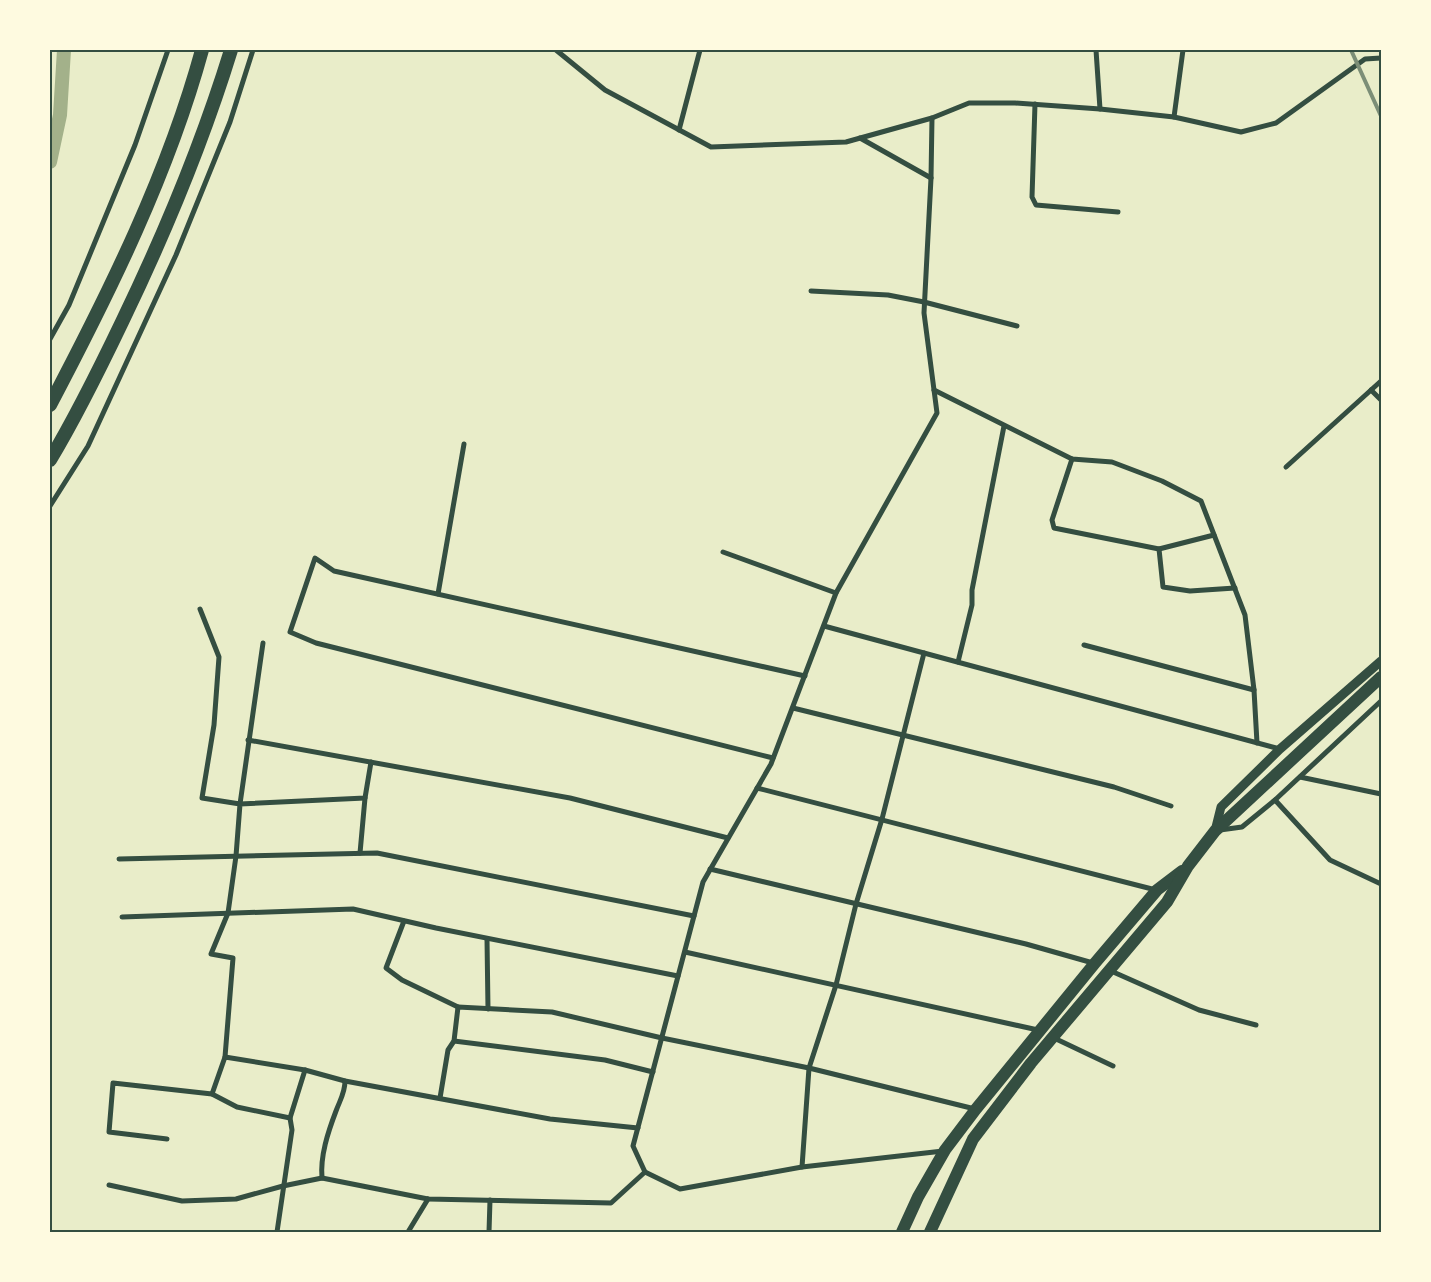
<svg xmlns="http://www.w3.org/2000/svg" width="1431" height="1282" font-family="Karla,sans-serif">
  <rect width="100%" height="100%" fill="#e9edc9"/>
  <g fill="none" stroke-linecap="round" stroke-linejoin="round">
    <path stroke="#a3b18a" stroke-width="14" d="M 50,162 L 60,115 L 64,50"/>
    <g stroke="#344e41" stroke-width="5">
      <path d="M 556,50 L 605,90 L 711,147 L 846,142 L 932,118 L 969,103 L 1015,103 L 1100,109 L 1174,117 L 1241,132 L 1276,123 L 1365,59 L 1381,58"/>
      <path d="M 1096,50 L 1100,109"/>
      <path d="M 1035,104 L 1032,197 L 1036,205 L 1118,212"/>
      <path d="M 1174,117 L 1183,50"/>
      <path d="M 932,118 L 931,178 L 924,313 L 937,413 L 836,593 L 771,764 L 703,882 L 633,1146 L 645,1172 L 680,1189 L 802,1167 L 943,1151"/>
      <path d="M 679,130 L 700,50"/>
      <path d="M 860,138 L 931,178"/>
      <path d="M 811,291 L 888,295 L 924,302 L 1017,326"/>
      <path d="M 50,339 L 69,305 L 135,145 L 168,50"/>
      <path d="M 934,390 L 1072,459 L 1112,462 L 1162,481 L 1201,501 L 1245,615 L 1254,690 L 1257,743"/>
      <path d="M 1371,390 L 1381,400"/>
      <path d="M 1072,459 L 1052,520 L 1054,528 L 1159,549"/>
      <path d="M 1286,467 L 1381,381"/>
      <path d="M 50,506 L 88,446 L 176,255 L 230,122 L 253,50"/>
      <path d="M 1214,535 L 1159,549 L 1163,587 L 1190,591 L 1235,588"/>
      <path d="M 723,552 L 836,593"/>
      <path d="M 438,594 L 464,444"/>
      <path d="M 200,609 L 219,657 L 214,725 L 202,798 L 240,804 L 263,643"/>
      <path d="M 824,626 L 1280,749"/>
      <path d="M 1084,645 L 1254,690"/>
      <path d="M 958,662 L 972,605 L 972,590 L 1004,426"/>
      <path d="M 793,708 L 1114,787 L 1171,806"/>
      <path d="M 248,740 L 570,798 L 728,838"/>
      <path d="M 773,758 L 316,643 L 290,632 L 315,558 L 334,571 L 805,676"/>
      <path d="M 1300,777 L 1381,794"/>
      <path d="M 757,788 L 1156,890"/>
      <path d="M 1275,800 L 1330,860 L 1381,884"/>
      <path d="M 1220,830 L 1242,827 L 1275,800 L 1381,701"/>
      <path d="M 360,853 L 365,798"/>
      <path d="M 119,859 L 377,853 L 694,916"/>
      <path d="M 710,869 L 1026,944 L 1093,963"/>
      <path d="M 122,917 L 353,909 L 436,928 L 678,976"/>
      <path d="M 404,921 L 386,968 L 402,980 L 458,1007"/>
      <path d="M 487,939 L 488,1009"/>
      <path d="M 685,952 L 1038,1030"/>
      <path d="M 1111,971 L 1199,1010 L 1256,1025"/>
      <path d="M 1054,1038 L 1113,1066"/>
      <path d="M 454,1041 L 605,1060 L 653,1072"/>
      <path d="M 225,1057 L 233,958 L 211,954 L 228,913 L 236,856 L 240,804 L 365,798 L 371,762"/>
      <path d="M 212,1094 L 225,1057 L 305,1070 L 345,1081 L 550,1119 L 638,1128"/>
      <path d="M 440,1098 L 448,1050 L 454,1041 L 458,1007 L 552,1012 L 662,1038 L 809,1068 L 975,1109"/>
      <path d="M 167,1139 L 109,1132 L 113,1083 L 212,1094 L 237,1107 L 290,1118"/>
      <path d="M 802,1167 L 809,1068 L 836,985 L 856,904 L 882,819 L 924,653"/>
      <path d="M 322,1178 C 320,1156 328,1132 336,1111 C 340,1100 345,1093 345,1081"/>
      <path d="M 109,1185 L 182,1201 L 236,1199 L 283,1186 L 322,1178 L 428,1199 L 611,1203 L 645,1172"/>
      <path d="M 277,1232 L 292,1130 L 290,1118 L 305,1070"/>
      <path d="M 408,1232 L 428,1199"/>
      <path d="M 489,1232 L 490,1200"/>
    </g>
    <path stroke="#344e41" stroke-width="9" d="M 1215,831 L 1221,807 L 1280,749 L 1381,661"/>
    <g stroke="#344e41" stroke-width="12">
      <path d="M 902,1232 L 918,1197 L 945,1150 L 976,1109 L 1095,963 L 1157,890 L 1182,871"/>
      <path d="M 930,1232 L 973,1139 L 1031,1063 L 1167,902 L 1188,866 L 1215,831 L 1381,677"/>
    </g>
    <g stroke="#344e41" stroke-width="14">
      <path d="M 50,405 C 110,291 168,174 202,50"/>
      <path d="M 50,460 C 77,415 100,368 122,322 C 165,233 202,144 231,50"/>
    </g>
    <path stroke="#7c8e77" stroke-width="4" d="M 1351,50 L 1381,116"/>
  </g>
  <rect width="1431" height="1282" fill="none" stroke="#fefae0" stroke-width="102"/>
  <rect x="51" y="51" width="1329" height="1180" fill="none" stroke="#344e41" stroke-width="2"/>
</svg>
